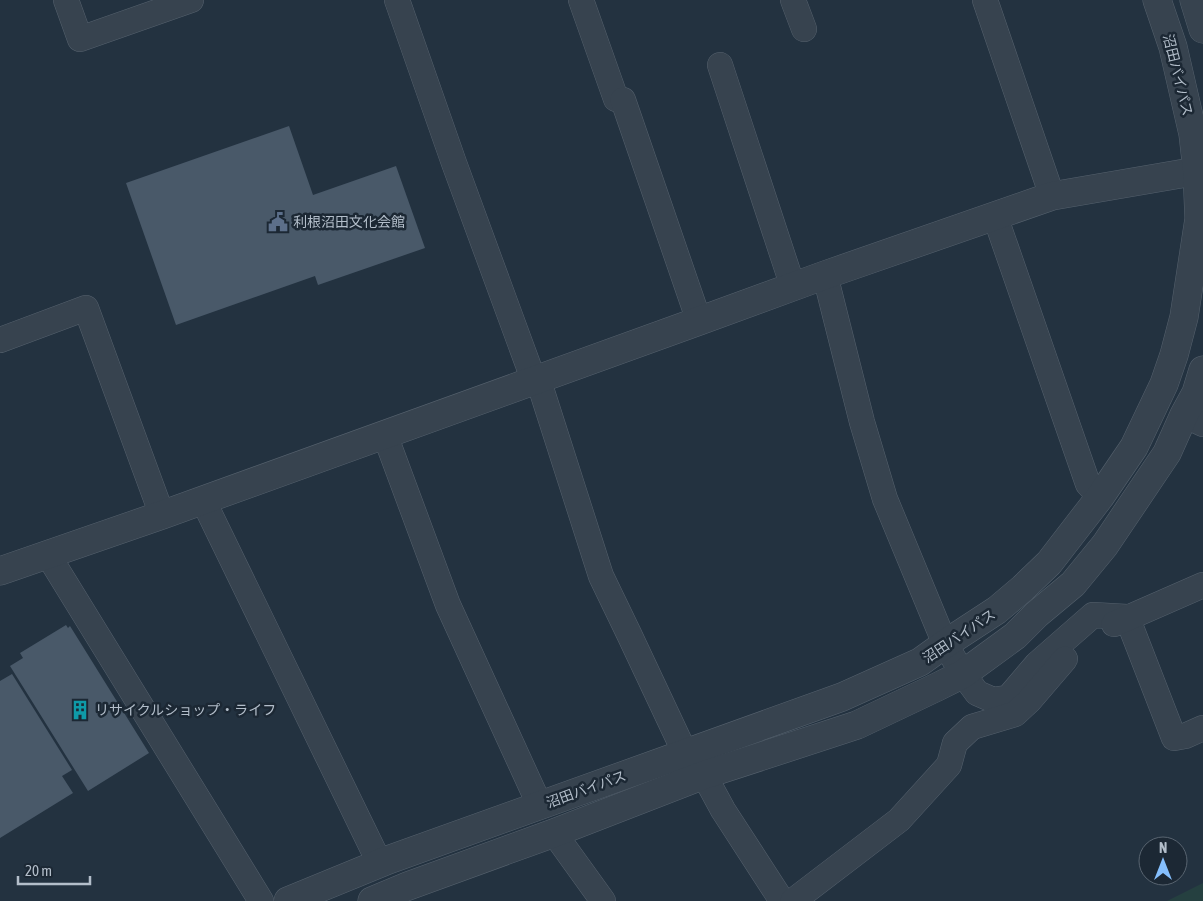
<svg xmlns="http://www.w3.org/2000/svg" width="1203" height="901" font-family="'Asap Condensed','Noto Sans JP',sans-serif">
  <rect width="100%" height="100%" fill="#233240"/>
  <path fill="#254040" d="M 1203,883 L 1203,901 L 1167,901 Z"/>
  <g fill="#495969">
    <path d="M 289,126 L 313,195 L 396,166 L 425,248 L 318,285 L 315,276 L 176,325 L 126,183 Z"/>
    <path d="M 66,625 L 68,628 L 70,626 L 149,753 L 88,791 L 10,666 L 23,658 L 20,653 Z"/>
    <path d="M 12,674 L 72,770 L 62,776 L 73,793 L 0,838 L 0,681 Z"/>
  </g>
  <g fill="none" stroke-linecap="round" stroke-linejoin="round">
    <defs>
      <g id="minor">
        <path d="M 66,0 L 80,39 L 191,0"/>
        <path d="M 397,0 L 454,163 L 534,381"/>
        <path d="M 581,0 L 616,99"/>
        <path d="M 793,0 L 804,29"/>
        <path d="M 985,0 L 1052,196"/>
        <path d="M 720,65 L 793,287"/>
        <path d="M 623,100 L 699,321"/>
        <path d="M 995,216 L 1088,484 L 1100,497"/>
        <path d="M 825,275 L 862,422 L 885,499 L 945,644 L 963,674 L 977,693 L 993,700 L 1008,698 L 1037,664 L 1093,615 L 1127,617 L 1174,738 L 1185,736 L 1203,728"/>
        <path d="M 0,340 L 86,308 L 162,515"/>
        <path d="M 538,379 L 601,576 L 629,634 L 685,753"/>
        <path d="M 1184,415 L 1203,424"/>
        <path d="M 385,435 L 448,605 L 540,806"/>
        <path d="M 203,500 L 380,864"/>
        <path d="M 48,555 L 261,901"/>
        <path d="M 1114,624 L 1203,585"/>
        <path d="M 704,775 L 723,810 L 782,901"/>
        <path d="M 554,833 L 603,901"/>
        <path d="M 793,901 L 899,820 L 949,765 L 955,743 L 972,727 L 1015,714 L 1029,701 L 1065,659"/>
      </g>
      <g id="tertiary">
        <path d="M 1194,0 L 1203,29"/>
        <path d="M 0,571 L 162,515 L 699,321 L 825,275 L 1052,196 L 1203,170"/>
        <path d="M 288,901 L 388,860 L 842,697 L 920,662 L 945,644 L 997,610 L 1023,588 L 1049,563 L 1100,497 L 1134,447 L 1164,384 L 1174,355 L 1184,317 L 1199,219 L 1197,170 L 1193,134 L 1173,47 L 1157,0"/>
        <path d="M 372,901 L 408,886 L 554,833 L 704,775 L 857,725 L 937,687 L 963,674 L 1015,636 L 1037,614 L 1073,584 L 1105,545 L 1167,453 L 1184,415 L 1196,393 L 1203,370"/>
      </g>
    </defs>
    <use href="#minor" stroke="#55616d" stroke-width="26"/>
    <use href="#tertiary" stroke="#55616d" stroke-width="29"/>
    <use href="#minor" stroke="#37434f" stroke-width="25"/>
    <use href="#tertiary" stroke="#37434f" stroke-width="28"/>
  </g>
  <defs>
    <symbol id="civic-bare" viewBox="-9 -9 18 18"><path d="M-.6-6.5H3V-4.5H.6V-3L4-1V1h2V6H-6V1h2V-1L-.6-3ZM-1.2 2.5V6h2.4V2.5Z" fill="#5c6f8a" stroke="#1c2834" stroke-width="2.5" paint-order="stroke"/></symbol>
    <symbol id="building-bare" viewBox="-9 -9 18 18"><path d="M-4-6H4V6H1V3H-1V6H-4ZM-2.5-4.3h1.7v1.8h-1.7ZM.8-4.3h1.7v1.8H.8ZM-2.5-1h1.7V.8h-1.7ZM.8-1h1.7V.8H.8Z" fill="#0f9aa8" stroke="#1c2834" stroke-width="2.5" paint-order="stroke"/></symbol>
  </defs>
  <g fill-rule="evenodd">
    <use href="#civic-bare" x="264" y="208" width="28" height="28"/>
    <use href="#building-bare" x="66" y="696" width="28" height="28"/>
  </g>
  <g text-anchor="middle" stroke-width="5" stroke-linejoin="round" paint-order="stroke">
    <g font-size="14" fill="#b3beca" stroke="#1c2834">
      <text transform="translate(1178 75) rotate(76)" y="5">沼田バイパス</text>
      <text transform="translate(959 636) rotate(-34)" y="5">沼田バイパス</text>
      <text transform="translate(586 789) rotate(-20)" y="5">沼田バイパス</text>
    </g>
    <g font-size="14" fill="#b3beca" stroke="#1c2834" text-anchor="start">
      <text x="293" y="227">利根沼田文化会館</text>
      <text x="95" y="715">リサイクルショップ・ライフ</text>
    </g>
  </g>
  <g transform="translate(1163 861)"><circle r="24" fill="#1c2834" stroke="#586470"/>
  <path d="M0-4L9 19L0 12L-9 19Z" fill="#85bffd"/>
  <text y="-8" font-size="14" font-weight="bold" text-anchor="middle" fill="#b3beca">N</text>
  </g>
  <path d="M18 876v8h72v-8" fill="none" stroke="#b3beca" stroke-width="2.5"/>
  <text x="25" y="876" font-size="15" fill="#b3beca" stroke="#1c2834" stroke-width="4" paint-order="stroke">20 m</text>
</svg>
